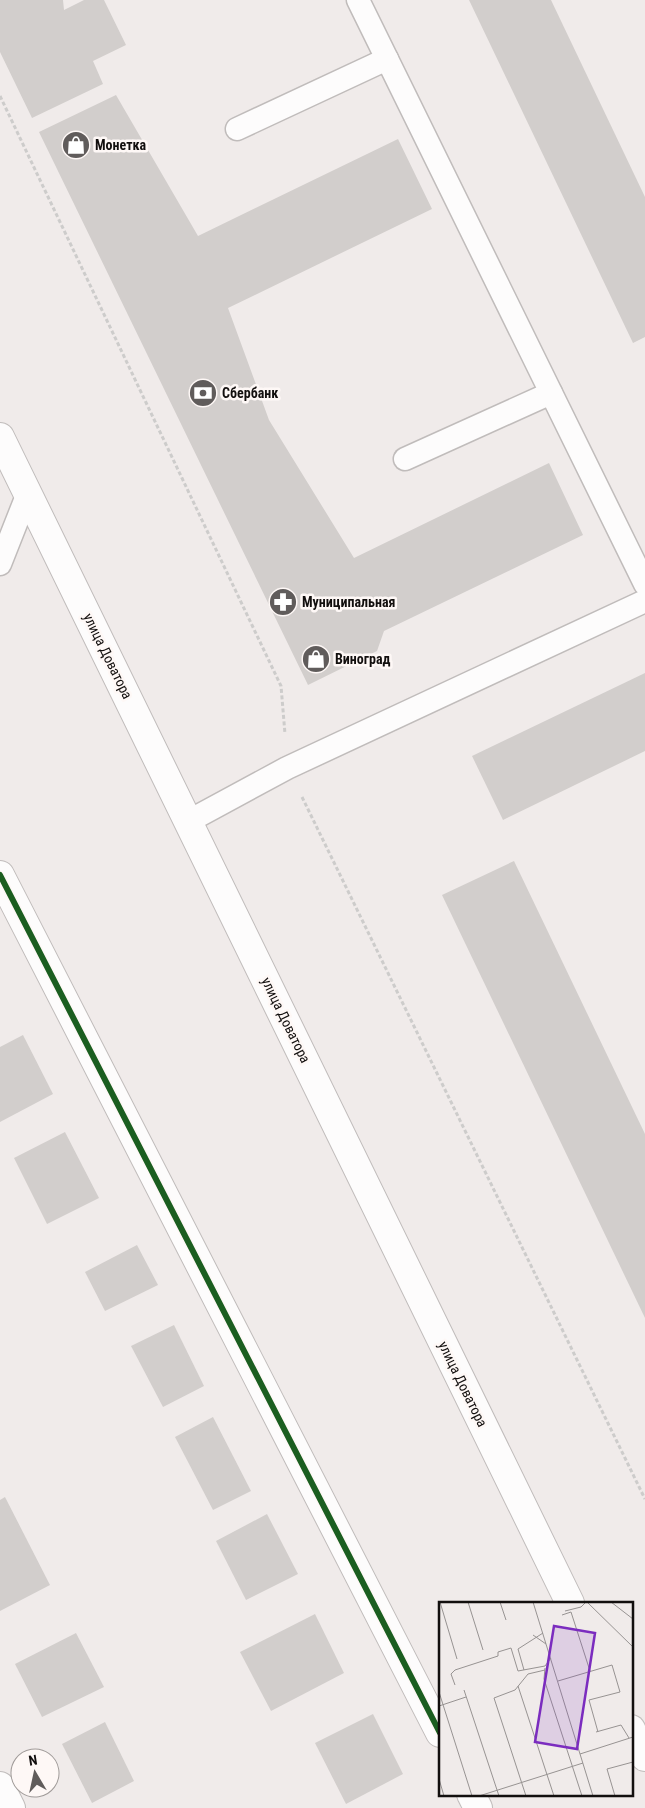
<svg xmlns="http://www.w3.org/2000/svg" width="645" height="1808" font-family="'Roboto Condensed',sans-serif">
  <rect width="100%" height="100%" fill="#f0ebea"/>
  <g fill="#d2cecc">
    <path d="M 0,0 L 63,0 L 64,10 L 84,0 L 104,0 L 126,45 L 93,61 L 103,84 L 32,118 L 0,52 Z"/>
    <path d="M 469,0 L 551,0 L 645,197 L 645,337 L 633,343 Z"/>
    <path d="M 116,95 L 198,236 L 398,139 L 432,209 L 228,308 L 269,420 L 354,558 L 549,463 L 583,535 L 384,631 L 377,651 L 308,685 L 39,132 Z"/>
    <path d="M 645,673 L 645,751 L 503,820 L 472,756 Z"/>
    <path d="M 514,861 L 645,1134 L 645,1318 L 442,895 Z"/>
    <path d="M 23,1035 L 53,1094 L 0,1122 L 0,1047 Z"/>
    <path d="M 65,1132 L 99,1198 L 47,1224 L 14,1158 Z"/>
    <path d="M 137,1245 L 158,1285 L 105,1311 L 85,1272 Z"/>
    <path d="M 174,1325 L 204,1386 L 163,1407 L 131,1346 Z"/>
    <path d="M 213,1417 L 251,1491 L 213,1510 L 175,1437 Z"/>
    <path d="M 5,1497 L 50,1585 L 0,1611 L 0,1500 Z"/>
    <path d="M 267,1514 L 298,1574 L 246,1600 L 216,1541 Z"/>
    <path d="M 315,1614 L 344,1673 L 271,1711 L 240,1652 Z"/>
    <path d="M 76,1633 L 104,1687 L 42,1717 L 15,1664 Z"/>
    <path d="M 373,1714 L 403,1774 L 346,1804 L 315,1743 Z"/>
    <path d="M 105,1722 L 134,1781 L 92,1803 L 62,1744 Z"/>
  </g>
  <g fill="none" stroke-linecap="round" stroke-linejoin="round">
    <defs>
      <g id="lane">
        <path d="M 358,0 L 645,584"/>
        <path d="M 237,129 L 387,59"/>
        <path d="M 405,459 L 551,393"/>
        <path d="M 0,564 L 28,493"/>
        <path d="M 189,821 L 287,768 L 645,601"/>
      </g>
      <g id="street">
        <path d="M 0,875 L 440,1733"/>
        <path d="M 0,1786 L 11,1808"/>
        <path d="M 471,1794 L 478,1808"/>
      </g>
      <g id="secondary">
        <path d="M 0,437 L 570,1603"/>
        <path d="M 631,1729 L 645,1757"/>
      </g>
    </defs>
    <use href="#lane" stroke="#c0bcbb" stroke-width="25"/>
    <use href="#street" stroke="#c0bcbb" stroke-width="30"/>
    <use href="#secondary" stroke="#c0bcbb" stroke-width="30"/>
    <g stroke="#cdcccb" stroke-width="3" stroke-dasharray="4 2.5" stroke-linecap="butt">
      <path d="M 0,96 L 281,686 L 285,734"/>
      <path d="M 302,797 L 645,1499"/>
    </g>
    <use href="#lane" stroke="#fdfcfc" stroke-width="22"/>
    <use href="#street" stroke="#fdfcfc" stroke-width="28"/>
    <use href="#secondary" stroke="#fdfcfc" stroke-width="28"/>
    <defs>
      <path id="cycleway" d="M 0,875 L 440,1733"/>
    </defs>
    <use href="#cycleway" stroke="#fef8f6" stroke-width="9"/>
    <use href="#cycleway" stroke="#1b5e20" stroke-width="6"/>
  </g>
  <defs>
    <symbol id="shop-disc" viewBox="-11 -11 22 22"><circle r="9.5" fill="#605c5b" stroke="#fef8f6"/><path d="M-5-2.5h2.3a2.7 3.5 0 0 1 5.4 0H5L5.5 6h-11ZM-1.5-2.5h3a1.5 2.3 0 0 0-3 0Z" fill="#fff"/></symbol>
    <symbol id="bank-disc" viewBox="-11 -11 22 22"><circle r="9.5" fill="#605c5b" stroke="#fef8f6"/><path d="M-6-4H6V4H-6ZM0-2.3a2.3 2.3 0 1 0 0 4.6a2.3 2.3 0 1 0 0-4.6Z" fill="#fff"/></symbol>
    <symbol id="pharmacy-disc" viewBox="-11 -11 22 22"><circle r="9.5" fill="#605c5b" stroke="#fef8f6"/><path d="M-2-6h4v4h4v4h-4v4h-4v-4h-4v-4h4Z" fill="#fff"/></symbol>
  </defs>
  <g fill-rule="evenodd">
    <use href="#shop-disc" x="60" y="129" width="32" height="32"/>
    <use href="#bank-disc" x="187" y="377" width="32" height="32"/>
    <use href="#pharmacy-disc" x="267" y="586" width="32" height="32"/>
    <use href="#shop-disc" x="300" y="643" width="32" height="32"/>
  </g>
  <g text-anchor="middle" stroke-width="5" stroke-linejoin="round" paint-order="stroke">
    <g font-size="14" font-weight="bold" fill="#120f0e" stroke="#fef8f6" text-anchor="start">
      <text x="95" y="150">Монетка</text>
      <text x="222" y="398">Сбербанк</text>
      <text x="302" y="607">Муниципальная</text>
      <text x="335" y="664">Виноград</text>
    </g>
    <g font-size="14" fill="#120f0e" stroke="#fef8f6">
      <text transform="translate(108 656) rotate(64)" y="5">улица Доватора</text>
      <text transform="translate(286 1020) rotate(64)" y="5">улица Доватора</text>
      <text transform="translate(463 1384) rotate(64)" y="5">улица Доватора</text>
    </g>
  </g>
  <g transform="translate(439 1602)">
    <rect width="194" height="194" fill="#f0ebea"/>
    <path fill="none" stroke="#979392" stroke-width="1" d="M 1,0 L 18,57M 29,0 L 44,48M 61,0 L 67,18M 94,0 L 154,194M 148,0 L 194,45M 172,0 L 194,17M 126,9 L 142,5 L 147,0M 123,13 L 132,10 L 151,69M 94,33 L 107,42M 106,66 L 105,77 L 143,194M 85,68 L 79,47 L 104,31M 119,79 L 173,63 L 181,90 L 150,98 L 159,130M 16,83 L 12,72 L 16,68 L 59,54 L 59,50 L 72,46 L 79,69 L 106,64 L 112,56M 79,84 L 115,194M 25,88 L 60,194M 0,90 L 33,194M 0,104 L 27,95M 157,130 L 182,123 L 190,136M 141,152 L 194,135M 0,177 L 5,194M 40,194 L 144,161M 87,194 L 55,96 L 76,88 L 89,72 L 106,68M 176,194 L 168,167 L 194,160"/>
    <path fill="#7b2cbf" fill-opacity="0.15" stroke="#7b2cbf" stroke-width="2.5" d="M 115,24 L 156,31 L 138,147 L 96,140 Z"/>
    <rect width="194" height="194" fill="none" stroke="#120f0e" stroke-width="2.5"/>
  </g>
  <g transform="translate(35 1773) rotate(351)"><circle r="24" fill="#fef8f6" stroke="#a09b99"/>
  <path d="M0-4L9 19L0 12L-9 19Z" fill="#605c5b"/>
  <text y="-8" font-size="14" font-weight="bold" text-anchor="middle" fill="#120f0e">N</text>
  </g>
</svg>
